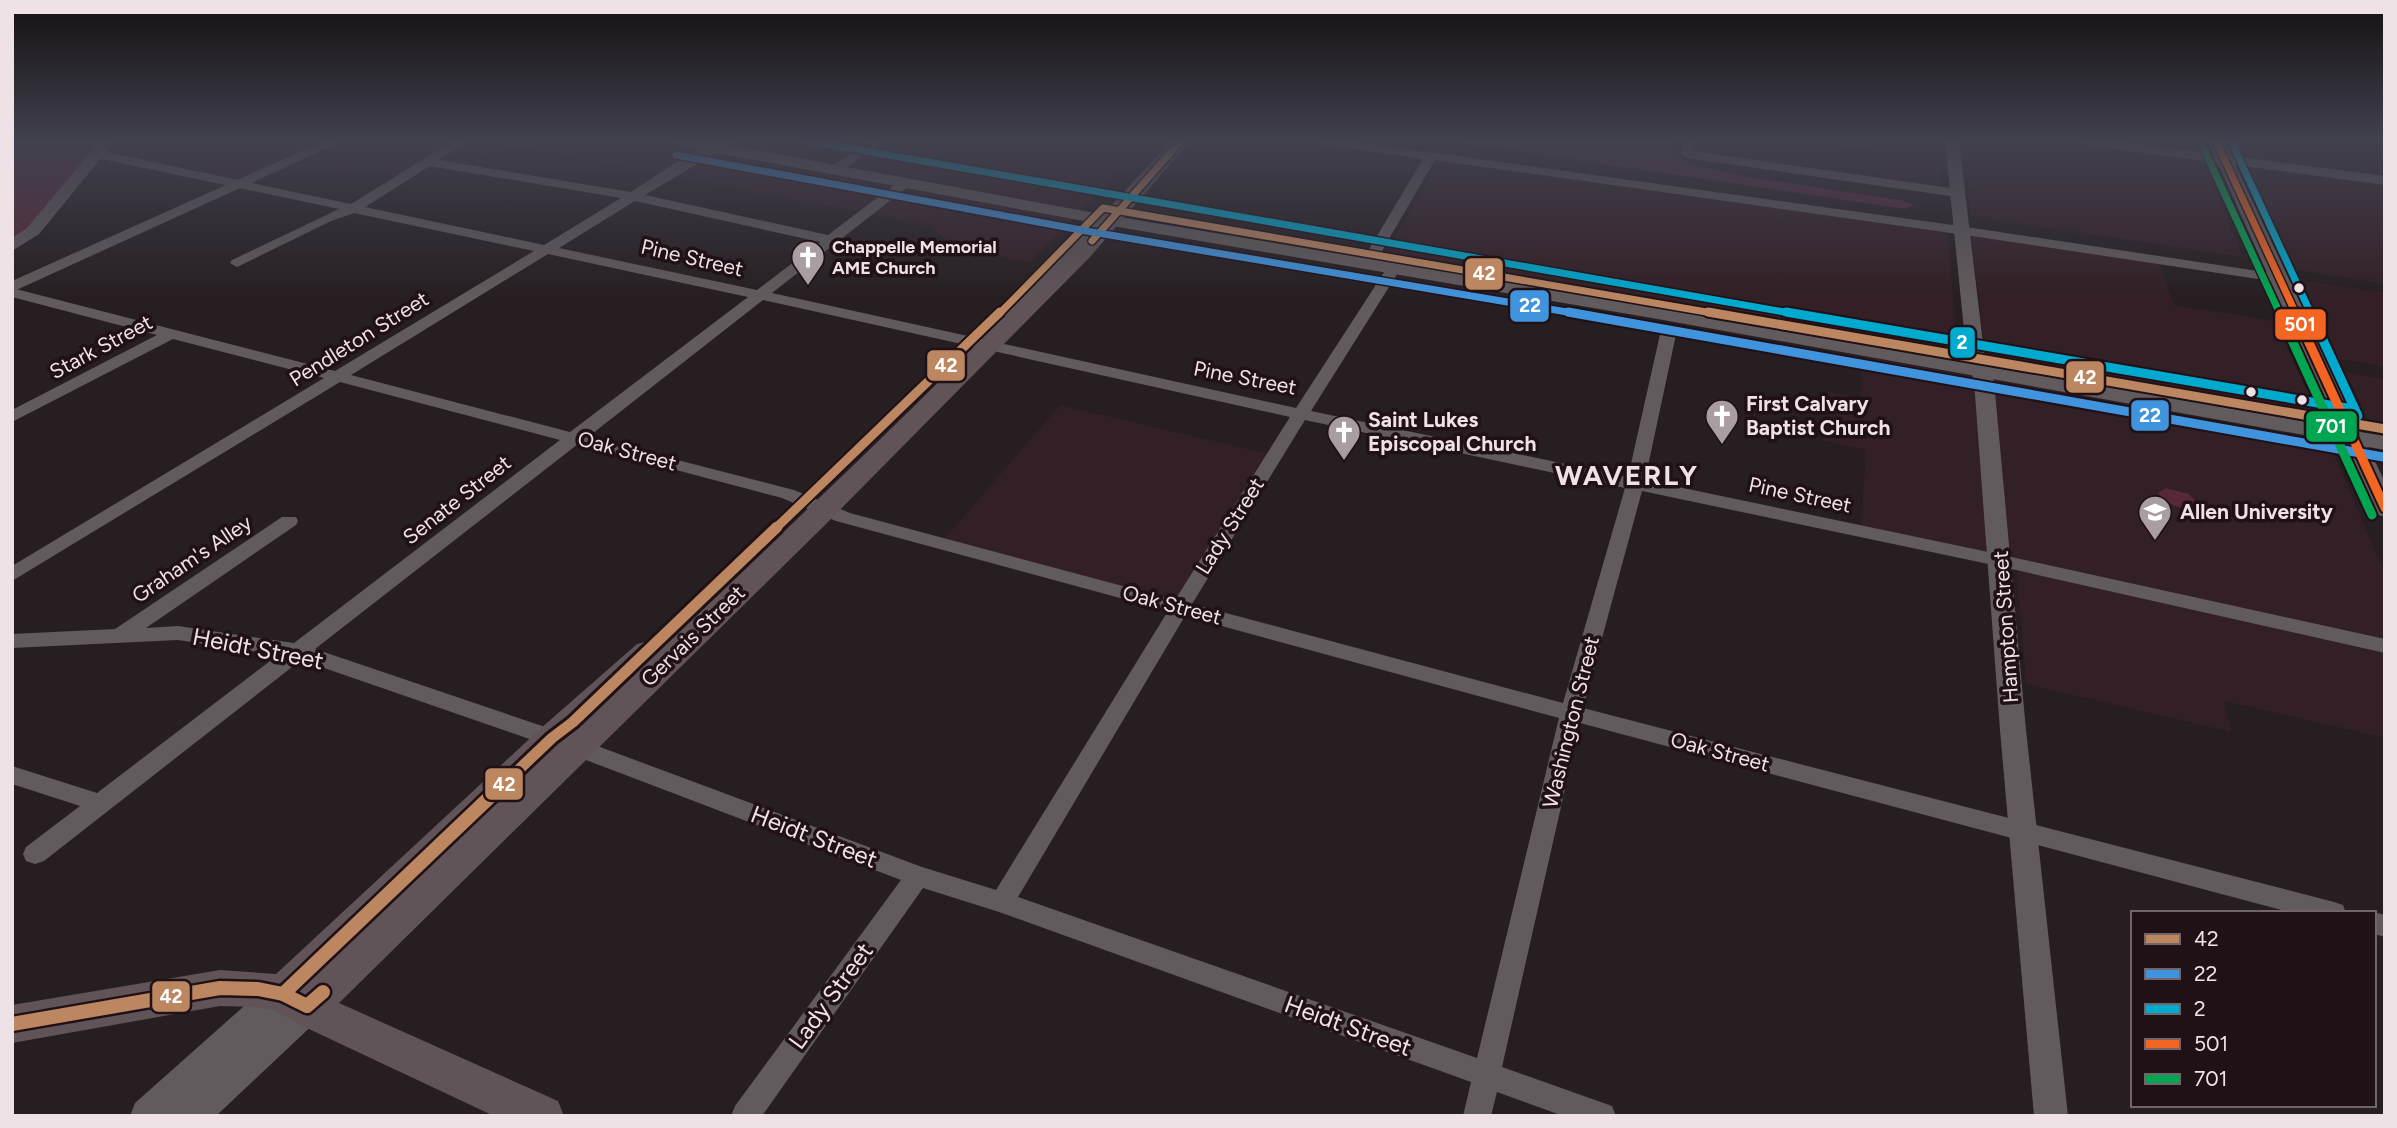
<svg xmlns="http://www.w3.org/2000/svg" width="2397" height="1128" font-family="Figtree,sans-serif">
  <rect width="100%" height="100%" fill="#261e21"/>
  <g fill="#331f26">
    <path d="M 207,141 L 1147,141 L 1030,263 L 957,248 L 929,225 L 512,146 L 466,164 L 427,159 L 399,177 L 356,168 L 341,175 L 293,166 L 255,183 L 165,165 L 216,143 Z"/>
    <path d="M 1811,141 L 1939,141 L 1941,190 L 1878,180 L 1879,151 Z"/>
    <path d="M 1964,141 L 2057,141 L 2203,161 L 2243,257 L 1971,216 Z"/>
    <path d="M 2235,141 L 2385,141 L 2385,177 L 2243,158 Z"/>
    <path d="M 1446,153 L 1947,228 L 1958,349 L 1386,251 Z"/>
    <path d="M 2249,167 L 2385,185 L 2385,284 L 2296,270 Z"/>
    <path d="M 1971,232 L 2158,260 L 2174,305 L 2275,321 L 2316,411 L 1985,355 Z"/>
    <path d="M 2301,280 L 2385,293 L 2385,367 L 2339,359 Z"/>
    <path d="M 1862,356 L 2329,443 L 2385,574 L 2385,738 L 2224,701 L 2231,732 L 2026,684 L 2016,558 L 1861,526 L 1866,450 L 1824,441 L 1828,391 L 1860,397 Z"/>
    <path d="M 2345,372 L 2385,379 L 2385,422 L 2368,419 Z"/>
    <path d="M 1060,405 L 1274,455 L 1179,607 L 941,543 Z"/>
  </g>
  <g fill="#56283a">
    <path d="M 12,141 L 108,141 L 12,246 Z"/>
    <path d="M 1453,141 L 1676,141 L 1674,152 L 1689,164 L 1748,177 L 1900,200 L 1914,205 L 1905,209 Z"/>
    <path d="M 2166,488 L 2189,494 L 2197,503 C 2185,513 2166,505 2158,493 Z"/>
  </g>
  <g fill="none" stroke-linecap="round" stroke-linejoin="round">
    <path stroke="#6a1940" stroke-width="3.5" d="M 12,143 L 16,141"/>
    <g fill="#625b5d" fill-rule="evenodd">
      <path d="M 453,141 L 467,141 L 439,160 L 631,192 C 662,173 699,141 736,141 L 645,195 L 828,235 L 902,179 L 910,179 L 910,185 L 772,293 L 1296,408 L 1394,257 L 1404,257 L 1406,260 L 1311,411 L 1628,477 L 1661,330 L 1669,325 L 1674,327 L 1677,330 L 1645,480 L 1998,554 L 2385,639 L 2385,653 L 1998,566 L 1642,491 L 1583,708 L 2334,902 L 2343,905 L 2346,913 L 2293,913 L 1580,723 L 1502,1067 L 1612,1106 L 1616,1116 L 1563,1116 L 1497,1092 L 1491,1116 L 1463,1116 L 1471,1082 L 999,912 L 923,888 L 762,1116 L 731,1116 L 735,1106 L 901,880 L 544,744 L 301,660 L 44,861 L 35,864 L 26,861 L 23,854 L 26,847 L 80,806 L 12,784 L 12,766 L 97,793 L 278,655 L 178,640 L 12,648 L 12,634 L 115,629 L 282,517 L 296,517 L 298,521 L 296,525 L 146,628 L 178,626 L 294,643 L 560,440 L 340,382 L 12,581 L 12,566 L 324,378 L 173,339 L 12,422 L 12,410 L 157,335 L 12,297 L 12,288 L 335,371 L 534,251 L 354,213 L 331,221 L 237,267 L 230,263 L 232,260 L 339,209 L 97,158 L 91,154 L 97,150 L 351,204 ZM 430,166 L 621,198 L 544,245 L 365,207 ZM 635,201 L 820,242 L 757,290 L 559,248 ZM 548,254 L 748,297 L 570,432 L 351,375 ZM 763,300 L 1290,417 L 1175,600 L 850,513 L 794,490 L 588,437 ZM 1305,420 L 1625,488 L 1563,703 L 1192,604 ZM 578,444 L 782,498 L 836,521 L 1168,611 L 996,890 L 922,867 L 560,732 L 315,649 ZM 1185,616 L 1559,718 L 1477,1058 L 1018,897 Z"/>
      <path d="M 869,141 L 883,141 L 840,172 L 832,172 L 832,166 Z"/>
      <path d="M 1319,141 L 1350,141 L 1960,226 L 2278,274 L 2285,278 L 2278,282 L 1965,235 L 1435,160 L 1379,256 L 1372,260 L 1365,256 L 1423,159 L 1325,145 Z"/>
      <path d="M 1685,141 L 1697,141 L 1694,151 L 1957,189 L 1963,193 L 1957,197 L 1687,158 L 1681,154 Z"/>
      <path d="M 2374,912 L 2385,915 L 2385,937 L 2374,934 Z"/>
    </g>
    <g fill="#625b5d" fill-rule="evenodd">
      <path d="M 100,141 L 115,141 L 39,234 L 12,251 L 12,238 L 27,228 Z"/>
      <path d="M 324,141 L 343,141 L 12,292 L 12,281 Z"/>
      <path d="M 1945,141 L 1959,141 L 1985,360 L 1994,381 L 2026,730 L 2068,1116 L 2034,1116 L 2000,730 L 1974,381 L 1967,360 Z"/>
      <path d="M 2078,141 L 2117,141 L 2385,176 L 2385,185 L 2085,145 Z"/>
    </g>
    <g fill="#625b5d" fill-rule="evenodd">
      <path d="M 671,141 L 706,141 L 1095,213 L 1652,306 L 2336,427 L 2208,141 L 2224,141 L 2361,432 L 2385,436 L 2385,450 L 2368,447 L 2385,482 L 2385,517 L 2376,514 L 2373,509 L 2343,442 L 1652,318 L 1095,223 L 679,146 Z"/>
      <path d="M 283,978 L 296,983 L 300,992 L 307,990 L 320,994 L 325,1006 L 320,1018 L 216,1116 L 130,1116 L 135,1103 L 270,983 Z"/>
    </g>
    <path fill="#605458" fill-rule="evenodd" d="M 1171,141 L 1190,141 L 1090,257 L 825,525 L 339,1003 L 558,1101 L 564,1116 L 494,1116 L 311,1030 L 275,1011 L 258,1007 L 220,1006 L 12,1043 L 12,1005 L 220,970 L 276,974 L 540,729 L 637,644 L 648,641 L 661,647 C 836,484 1010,318 1171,141 Z"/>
    <defs>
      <g id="bus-1-far3">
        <path d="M 1092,241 L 1181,141"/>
        <path d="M 999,314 L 1103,208 L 1718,314"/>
      </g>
      <g id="bus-1-far2">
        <path d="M 1708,312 L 2385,429"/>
        <path d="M 775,529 L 1000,312"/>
      </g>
      <path id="bus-1-far1" d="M 491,796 L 552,738 L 573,722 L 777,527"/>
      <g id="bus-1">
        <path d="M 283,994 L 493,794"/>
        <path d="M 12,1024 L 220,988 L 258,989 L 283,994 L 307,1006 L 323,992"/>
      </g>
      <path id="bus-2-far1" d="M 676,155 L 1092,232 L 1579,314"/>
      <path id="bus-2" d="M 1568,312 L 2383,457"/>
      <g id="bus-3-far1">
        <path d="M 808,141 L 1796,314"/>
        <path d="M 2231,141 L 2311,314"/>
      </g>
      <g id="bus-3">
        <path d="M 1786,312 L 2347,408"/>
        <path d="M 2310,312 L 2358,416"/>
      </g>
      <path id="bus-4-far1" d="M 2216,141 L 2296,314"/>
      <path id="bus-4" d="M 2295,312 L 2385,508"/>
      <path id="bus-5-far1" d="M 2203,147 L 2280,314"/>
      <path id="bus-5" d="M 2279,312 L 2372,515"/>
    </defs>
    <use href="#bus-1-far3" stroke="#201117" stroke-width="10"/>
    <use href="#bus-1-far2" stroke="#201117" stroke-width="13"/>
    <use href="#bus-1-far1" stroke="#201117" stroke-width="17"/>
    <use href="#bus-1" stroke="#201117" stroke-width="19"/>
    <use href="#bus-2-far1" stroke="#201117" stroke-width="10"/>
    <use href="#bus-2" stroke="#201117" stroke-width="13"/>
    <use href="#bus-3-far1" stroke="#201117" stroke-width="10"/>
    <use href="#bus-3" stroke="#201117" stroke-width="13"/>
    <use href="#bus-4-far1" stroke="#201117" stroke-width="10"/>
    <use href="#bus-4" stroke="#201117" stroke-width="13"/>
    <use href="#bus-5-far1" stroke="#201117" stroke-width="10"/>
    <use href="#bus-5" stroke="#201117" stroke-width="13"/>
    <use href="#bus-1-far3" stroke="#bb8660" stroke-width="7"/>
    <use href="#bus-1-far2" stroke="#bb8660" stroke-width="9"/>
    <use href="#bus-1-far1" stroke="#bb8660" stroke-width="11"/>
    <use href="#bus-1" stroke="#bb8660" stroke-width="14"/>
    <use href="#bus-2-far1" stroke="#4094de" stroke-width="7"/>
    <use href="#bus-2" stroke="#4094de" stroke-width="9"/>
    <use href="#bus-3-far1" stroke="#00a9ce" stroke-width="7"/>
    <use href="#bus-3" stroke="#00a9ce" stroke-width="9"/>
    <use href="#bus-4-far1" stroke="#f26522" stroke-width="7"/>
    <use href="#bus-4" stroke="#f26522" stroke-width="9"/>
    <use href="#bus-5-far1" stroke="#00a651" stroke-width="7"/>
    <use href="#bus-5" stroke="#00a651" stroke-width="9"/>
  </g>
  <linearGradient id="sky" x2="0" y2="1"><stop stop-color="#151012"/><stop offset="0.47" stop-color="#41414e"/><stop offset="1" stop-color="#41414e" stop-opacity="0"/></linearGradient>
  <rect width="2397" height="299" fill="url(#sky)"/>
  <defs>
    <symbol id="church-pin" viewBox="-11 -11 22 30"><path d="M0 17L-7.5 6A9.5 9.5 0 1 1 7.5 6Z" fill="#a89da1" stroke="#201117"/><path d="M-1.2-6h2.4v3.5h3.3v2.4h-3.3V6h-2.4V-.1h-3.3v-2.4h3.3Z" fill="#fff"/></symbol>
    <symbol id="university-pin" viewBox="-11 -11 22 30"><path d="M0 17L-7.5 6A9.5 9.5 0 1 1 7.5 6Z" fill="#a89da1" stroke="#201117"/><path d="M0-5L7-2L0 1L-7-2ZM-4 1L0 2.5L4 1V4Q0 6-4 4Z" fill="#fff"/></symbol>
  </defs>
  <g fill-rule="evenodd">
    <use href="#church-pin" x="789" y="238" width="38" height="52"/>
    <use href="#church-pin" x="1703" y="397" width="38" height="52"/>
    <use href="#church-pin" x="1325" y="413" width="38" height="52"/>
    <use href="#university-pin" x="2136" y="493" width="38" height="52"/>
  </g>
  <g fill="#eee2e6" stroke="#201117" stroke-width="2.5">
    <circle cx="2299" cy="288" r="6"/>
    <circle cx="2251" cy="392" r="6"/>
    <circle cx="2302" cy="400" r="6"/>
  </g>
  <g text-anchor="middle" stroke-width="7" stroke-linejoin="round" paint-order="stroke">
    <g font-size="18" font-weight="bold" fill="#eee2e6" stroke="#201117" text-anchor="start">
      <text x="832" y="253">Chappelle Memorial<tspan x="832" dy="21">AME Church</tspan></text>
    </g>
    <g font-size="21" fill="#eee2e6" stroke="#201117">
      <text transform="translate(692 258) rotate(13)" y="7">Pine Street</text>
      <text transform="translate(359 339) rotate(-32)" y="7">Pendleton Street</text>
      <text transform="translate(101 347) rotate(-28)" y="7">Stark Street</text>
      <text transform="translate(1245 378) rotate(11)" y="7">Pine Street</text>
      <text transform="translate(627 451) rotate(15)" y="7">Oak Street</text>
      <text transform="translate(1800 495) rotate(12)" y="7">Pine Street</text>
      <text transform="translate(457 500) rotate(-38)" y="7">Senate Street</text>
      <text transform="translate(1230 526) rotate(-58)" y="7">Lady Street</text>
      <text transform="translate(192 559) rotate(-34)" y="7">Graham's Alley</text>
      <text transform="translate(1172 605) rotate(15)" y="7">Oak Street</text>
      <text transform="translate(2006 627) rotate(-94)" y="7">Hampton Street</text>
      <text transform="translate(693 636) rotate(-44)" y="7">Gervais Street</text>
      <text transform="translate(1571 722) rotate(-76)" y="7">Washington Street</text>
      <text transform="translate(1720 752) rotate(15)" y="7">Oak Street</text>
    </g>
    <g font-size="21" font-weight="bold" fill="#eee2e6" stroke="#201117" text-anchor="start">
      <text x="1746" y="411">First Calvary<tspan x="1746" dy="24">Baptist Church</tspan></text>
      <text x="1368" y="427">Saint Lukes<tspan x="1368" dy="24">Episcopal Church</tspan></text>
      <text x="2180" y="519">Allen University</text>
    </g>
    <g font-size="24" fill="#eee2e6" stroke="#201117">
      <text transform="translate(258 649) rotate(11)" y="8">Heidt Street</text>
      <text transform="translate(814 837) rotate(21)" y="8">Heidt Street</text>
      <text transform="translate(831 996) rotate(-54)" y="8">Lady Street</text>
      <text transform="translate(1348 1026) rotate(20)" y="8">Heidt Street</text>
    </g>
    <g font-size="28" font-weight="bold" letter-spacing="2" fill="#eee2e6" stroke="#201117">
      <text x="1627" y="485">WAVERLY</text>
    </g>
  </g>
  <g stroke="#201117" stroke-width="2.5">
    <rect x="1464" y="257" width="40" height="34" rx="7" fill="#bb8660"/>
    <rect x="1509" y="289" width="41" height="34" rx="7" fill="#4094de"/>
    <rect x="2274" y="308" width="53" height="33" rx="7" fill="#f26522"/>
    <rect x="1949" y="326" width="27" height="33" rx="7" fill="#00a9ce"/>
    <rect x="926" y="349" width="40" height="33" rx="7" fill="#bb8660"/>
    <rect x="2065" y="360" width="40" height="34" rx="7" fill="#bb8660"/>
    <rect x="2130" y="399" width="40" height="33" rx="7" fill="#4094de"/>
    <rect x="2305" y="410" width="53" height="33" rx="7" fill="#00a651"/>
    <rect x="484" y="767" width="40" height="34" rx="7" fill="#bb8660"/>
    <rect x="151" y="980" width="40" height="33" rx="7" fill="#bb8660"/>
  </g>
  <g font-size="19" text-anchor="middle" font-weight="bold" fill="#fff">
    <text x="1484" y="280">42</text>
    <text x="1530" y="312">22</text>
    <text x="2300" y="331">501</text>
    <text x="1962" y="349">2</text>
    <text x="946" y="372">42</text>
    <text x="2085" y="384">42</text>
    <text x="2150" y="422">22</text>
    <text x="2331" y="433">701</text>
    <text x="504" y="791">42</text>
    <text x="171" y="1003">42</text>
  </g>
  <rect width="2397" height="1128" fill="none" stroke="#eee2e6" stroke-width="28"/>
  <rect x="2131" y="911" width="245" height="196" fill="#201117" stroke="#72656a" stroke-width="2"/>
  <rect x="2145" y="934" width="35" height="10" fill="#bb8660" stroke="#72656a" stroke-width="2"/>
  <text x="2194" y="946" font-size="21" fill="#eee2e6">42</text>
  <rect x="2145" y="969" width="35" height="10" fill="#4094de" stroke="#72656a" stroke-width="2"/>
  <text x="2194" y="981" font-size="21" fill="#eee2e6">22</text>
  <rect x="2145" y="1004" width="35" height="10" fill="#00a9ce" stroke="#72656a" stroke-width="2"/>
  <text x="2194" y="1016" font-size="21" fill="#eee2e6">2</text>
  <rect x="2145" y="1039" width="35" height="10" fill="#f26522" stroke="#72656a" stroke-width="2"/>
  <text x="2194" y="1051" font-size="21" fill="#eee2e6">501</text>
  <rect x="2145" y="1074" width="35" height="10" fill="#00a651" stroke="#72656a" stroke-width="2"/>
  <text x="2194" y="1086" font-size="21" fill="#eee2e6">701</text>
</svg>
